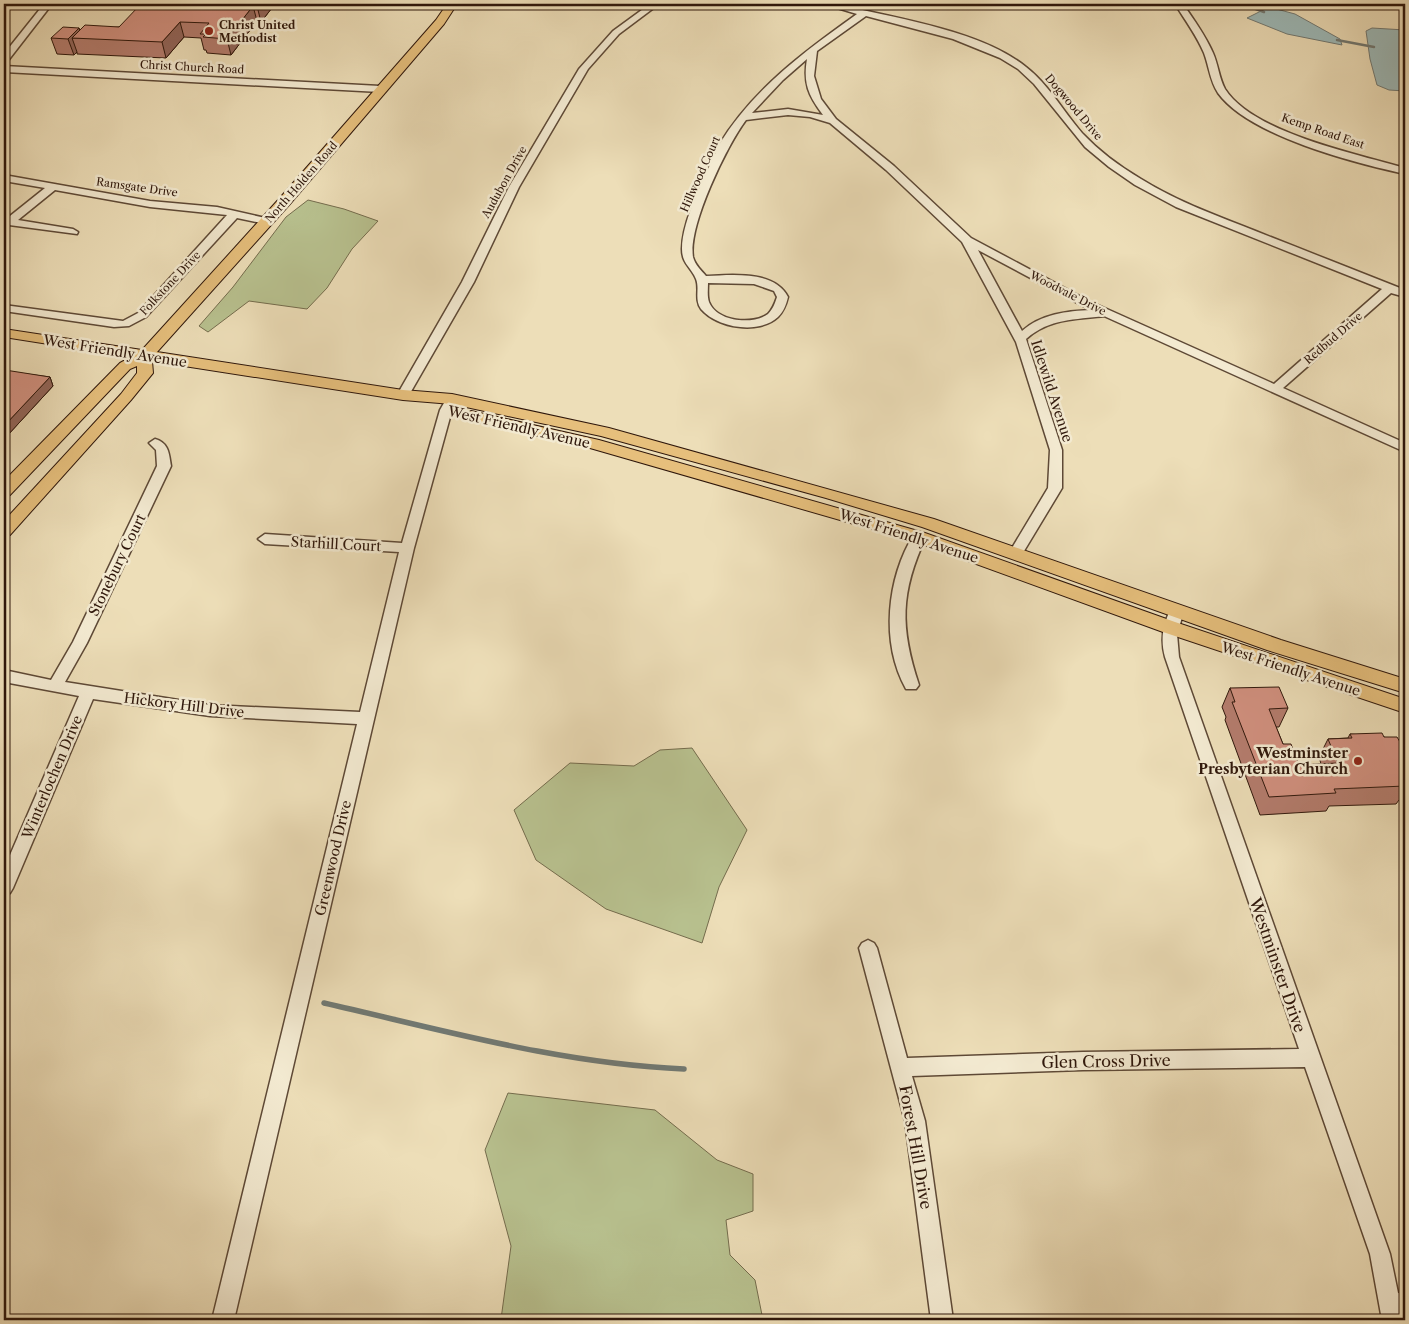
<svg xmlns="http://www.w3.org/2000/svg" width="1409" height="1324" font-family="'Libre Caslon Text',serif">
  <rect width="100%" height="100%" fill="#eddeb8"/>
  <filter id="stains"><feTurbulence type="fractalNoise" baseFrequency=".004" numOctaves="4"/><feColorMatrix values="0 0 0 0 .2 0 0 0 0 .09 0 0 0 0 .02 0 0 0 .5 -.17"/></filter>
  <radialGradient id="worn" r=".72"><stop offset=".6" stop-color="#630" stop-opacity="0"/><stop offset="1" stop-color="#630" stop-opacity=".3"/></radialGradient>
  <g fill="#b8c18f" stroke="#746c4d">
    <path d="M 308,200 L 344,209 L 378,221 L 352,249 L 327,288 L 307,309 L 249,301 L 208,332 L 199,326 L 233,287 L 286,217 Z"/>
    <path d="M 692,748 L 747,830 L 719,887 L 702,943 L 606,909 L 536,860 L 514,810 L 570,763 L 634,766 L 660,750 Z"/>
    <path d="M 508,1093 L 655,1110 L 717,1160 L 753,1174 L 753,1211 L 726,1220 L 730,1255 L 755,1280 L 763,1320 L 486,1320 L 501,1319 L 511,1246 L 485,1150 Z"/>
  </g>
  <g fill="#9dbab9" stroke="#717973">
    <path d="M 1269,7 L 1295,14 L 1340,39 L 1342,45 L 1287,34 L 1247,18 Z"/>
    <path d="M 1372,28 L 1405,30 L 1405,91 L 1389,90 L 1377,85 L 1370,59 L 1366,31 Z"/>
  </g>
  <g fill="none" stroke-linecap="round" stroke-linejoin="round">
    <g stroke="#717973" stroke-width="2.5">
      <path d="M 1242,4 L 1264,12"/>
      <path d="M 1337,40 L 1374,47"/>
    </g>
    <path stroke="#717973" stroke-width="5.5" d="M 324,1003 C 443,1030 562,1064 684,1069"/>
    <defs>
      <g id="minor">
        <path d="M 44,4 L 52,4 L 7,62 L 4,63 L 4,54 Z"/>
        <path d="M 650,4 L 659,4 L 619,34 L 588,69 L 519,187 L 474,282 L 409,395 L 407,398 L 399,398 L 397,395 L 462,282 L 509,187 L 579,69 L 613,31 Z"/>
        <path d="M 824,4 L 837,4 C 893,18 981,30 1026,67 C 1049,85 1063,111 1082,133 C 1099,151 1119,166 1141,179 C 1178,202 1218,216 1258,232 C 1307,251 1356,271 1405,290 L 1405,297 L 1391,293 L 1283,388 L 1405,443 L 1405,452 L 1104,316 C 1075,320 1050,318 1026,339 L 1062,450 L 1062,488 L 1021,556 L 1011,556 L 1009,553 L 1048,488 L 1050,450 L 1016,342 L 962,242 L 886,170 L 830,123 L 810,117 L 788,115 L 746,120 C 727,145 688,226 693,257 C 695,265 701,270 706,276 C 732,275 774,270 788,297 C 786,305 784,311 778,317 C 759,335 717,328 701,309 C 694,299 700,289 696,279 C 691,267 682,264 682,249 C 682,219 707,173 719,145 C 753,89 805,51 857,14 ZM 866,16 L 953,39 L 1000,58 L 1018,69 L 1034,84 L 1085,147 L 1109,167 L 1135,185 L 1176,207 L 1382,289 L 1274,384 L 1089,301 L 971,238 L 894,166 L 836,119 L 821,99 L 814,76 L 817,51 ZM 807,59 C 803,83 808,95 823,115 L 788,109 L 752,113 L 783,80 ZM 978,250 L 1081,305 L 1091,310 C 1067,311 1041,314 1022,331 ZM 708,283 L 754,284 L 774,291 L 777,297 C 775,303 773,309 768,314 C 753,325 717,322 709,302 C 707,296 708,289 708,283 Z"/>
        <path d="M 1175,4 L 1183,4 C 1194,20 1205,35 1213,53 C 1218,64 1219,78 1225,89 C 1253,133 1357,154 1405,168 L 1405,174 C 1355,163 1249,136 1218,93 C 1210,81 1209,66 1204,53 C 1197,36 1185,20 1175,4 Z"/>
        <path d="M 4,66 L 380,86 L 385,89 L 380,92 L 4,72 Z"/>
        <path d="M 4,175 L 150,201 L 217,207 L 270,219 L 271,221 L 266,224 L 237,218 L 146,317 L 129,326 L 114,327 L 4,311 L 4,305 L 123,321 L 138,313 L 227,215 L 150,207 L 55,190 L 18,220 L 73,229 L 78,232 L 77,234 L 9,225 L 5,224 L 5,220 L 45,188 L 4,181 Z"/>
        <path d="M 452,395 L 458,399 L 452,410 L 414,548 L 234,1320 L 212,1320 L 357,724 L 210,716 L 93,699 L 13,888 L 10,893 L 4,895 L 4,869 L 79,696 L 4,682 L 4,670 L 51,680 L 73,642 L 157,466 L 156,450 L 149,443 L 155,439 C 169,443 169,454 171,466 L 87,643 L 65,682 L 210,705 L 360,712 L 399,552 L 265,544 L 258,539 L 265,534 L 402,543 L 440,410 L 448,396 Z"/>
        <path d="M 919,532 L 926,537 C 900,592 900,628 919,685 L 916,689 L 906,689 C 880,642 887,578 914,534 Z"/>
        <path d="M 1177,606 L 1184,611 L 1177,634 L 1179,657 L 1390,1254 L 1398,1293 L 1405,1294 L 1404,1320 L 1382,1320 L 1370,1254 L 1305,1067 L 1083,1070 L 912,1076 L 925,1121 L 953,1320 L 931,1320 L 905,1121 L 859,948 L 862,943 L 868,940 L 874,943 L 877,948 L 907,1058 L 1083,1052 L 1299,1049 L 1165,657 C 1160,639 1163,623 1172,607 Z"/>
      </g>
      <g id="major">
        <path d="M 447,4 L 457,4 L 444,24 L 289,205 L 157,352 L 403,390 L 452,394 L 609,428 L 934,519 L 1281,640 L 1405,679 L 1405,693 L 1267,650 L 922,527 L 826,498 L 601,436 L 452,404 L 403,400 L 152,361 L 153,373 L 131,400 L 10,535 L 4,537 L 4,521 L 121,394 L 137,373 L 137,366 L 130,369 L 10,495 L 4,496 L 4,481 L 120,363 L 131,357 L 4,337 L 4,329 L 142,350 L 279,199 L 436,20 Z"/>
        <path d="M 471,411 L 599,440 L 925,533 L 1175,622 L 1405,699 L 1405,713 L 1163,632 L 913,541 L 590,448 L 465,419 L 463,416 Z"/>
      </g>
    </defs>
    <use href="#minor" stroke="#5e4936" stroke-width="3"/>
    <use href="#major" stroke="#2f170b" stroke-width="2"/>
    <use href="#minor" fill="#f3ead1" fill-rule="evenodd"/>
    <use href="#major" fill="#e6bf7c" fill-rule="evenodd"/>
  </g>
  <g fill="#b47c6d" stroke="#2f170b">
    <path d="M 165,4 L 275,4 L 261,22 L 257,21 L 231,55 L 207,53 L 206,50 L 204,50 L 201,38 L 184,37 L 166,58 L 77,54 L 77,52 L 74,55 L 57,54 L 51,38 L 79,28 L 80,30 L 119,27 L 162,7 Z"/>
    <path d="M 4,371 L 50,377 L 53,386 L 7,436 L 4,436 Z"/>
    <path d="M 1230,688 L 1288,708 L 1279,727 L 1276,727 L 1283,744 L 1299,765 L 1321,764 L 1319,757 L 1328,739 L 1348,738 L 1350,734 L 1384,737 L 1400,742 L 1405,742 L 1405,800 L 1399,800 L 1396,804 L 1329,806 L 1326,811 L 1260,815 L 1225,720 L 1226,717 L 1222,707 Z"/>
  </g>
  <g fill="#926559" stroke="#2f170b">
    <path d="M 259,4 L 275,4 L 261,22 L 257,6 Z"/>
    <path d="M 253,6 L 257,21 L 231,55 L 227,39 Z"/>
    <path d="M 180,22 L 184,37 L 166,58 L 162,42 Z"/>
    <path d="M 79,28 L 82,38 L 72,38 L 77,52 L 74,55 L 68,39 Z"/>
    <path d="M 50,377 L 53,386 L 7,436 L 4,430 L 4,426 Z"/>
  </g>
  <g fill="#d1907f" stroke="#2f170b">
    <path d="M 165,4 L 259,4 L 257,6 L 253,6 L 227,39 L 203,37 L 206,34 L 200,34 L 209,23 L 180,22 L 162,42 L 72,38 L 85,25 L 119,27 L 139,6 L 162,7 Z"/>
    <path d="M 63,27 L 79,28 L 68,39 L 51,38 Z"/>
    <path d="M 5,370 L 50,377 L 4,426 L 4,371 Z"/>
    <path d="M 1279,687 L 1288,708 L 1269,709 L 1283,744 L 1291,744 L 1299,765 L 1338,763 L 1328,739 L 1352,738 L 1350,734 L 1382,733 L 1384,737 L 1397,737 L 1400,742 L 1405,742 L 1405,786 L 1334,789 L 1336,793 L 1269,797 L 1232,702 L 1235,702 L 1230,688 Z"/>
  </g>
  <g fill="#8f2418" stroke="#f3ead1" stroke-width="2">
    <circle cx="209" cy="31" r="5"/>
    <circle cx="1358" cy="761" r="5"/>
  </g>
  <g text-anchor="middle" stroke-width="5" stroke-linejoin="round" paint-order="stroke">
    <g font-size="11" font-weight="bold" fill="#2f170b" stroke="#f3ead1" text-anchor="start">
      <text x="219" y="29">Christ United<tspan x="219" dy="13">Methodist</tspan></text>
    </g>
    <g font-size="11" fill="#2f170b" stroke="#f3ead1">
      <text transform="translate(192 67) rotate(3)" y="4">Christ Church Road</text>
      <text transform="translate(1074 107) rotate(50)" y="4">Dogwood Drive</text>
      <text transform="translate(1323 131) rotate(19)" y="4">Kemp Road East</text>
      <text transform="translate(700 174) rotate(-66)" y="4">Hillwood Court</text>
      <text transform="translate(301 182) rotate(-49)" y="4">North Holden Road</text>
      <text transform="translate(504 182) rotate(-61)" y="4">Audubon Drive</text>
      <text transform="translate(137 187) rotate(8)" y="4">Ramsgate Drive</text>
      <text transform="translate(170 283) rotate(-47)" y="4">Folkstone Drive</text>
      <text transform="translate(1068 293) rotate(27)" y="4">Woodvale Drive</text>
      <text transform="translate(1333 338) rotate(-41)" y="4">Redbud Drive</text>
    </g>
    <g font-size="14" fill="#2f170b" stroke="#f3ead1">
      <text transform="translate(115 351) rotate(9)" y="5">West Friendly Avenue</text>
      <text transform="translate(1052 391) rotate(72)" y="5">Idlewild Avenue</text>
      <text transform="translate(519 427) rotate(13)" y="5">West Friendly Avenue</text>
      <text transform="translate(909 536) rotate(18)" y="5">West Friendly Avenue</text>
      <text transform="translate(336 544) rotate(3)" y="5">Starhill Court</text>
      <text transform="translate(117 565) rotate(-64)" y="5">Stonebury Court</text>
      <text transform="translate(1291 669) rotate(18)" y="5">West Friendly Avenue</text>
      <text transform="translate(184 705) rotate(7)" y="5">Hickory Hill Drive</text>
      <text transform="translate(52 777) rotate(-67)" y="5">Winterlochen Drive</text>
      <text transform="translate(333 858) rotate(-77)" y="5">Greenwood Drive</text>
    </g>
    <g font-size="14" font-weight="bold" fill="#2f170b" stroke="#f3ead1" text-anchor="end">
      <text x="1348" y="758">Westminster<tspan x="1348" dy="16">Presbyterian Church</tspan></text>
    </g>
    <g font-size="16" fill="#2f170b" stroke="#f3ead1">
      <text transform="translate(1278 965) rotate(71)" y="6">Westminster Drive</text>
      <text transform="translate(1106 1061) rotate(-1)" y="6">Glen Cross Drive</text>
      <text transform="translate(916 1147) rotate(80)" y="6">Forest Hill Drive</text>
    </g>
  </g>
  <rect width="1409" height="1324" fill="none" stroke="#eddeb8" stroke-width="20"/>
  <rect x="5" y="5" width="1399" height="1314" fill="none" stroke="#2f170b" stroke-width="2.5"/>
  <rect x="10" y="10" width="1389" height="1304" fill="none" stroke="#2f170b"/>
  <rect width="100%" height="100%" filter="url(#stains)"/>
  <rect width="100%" height="100%" fill="url(#worn)"/>
</svg>
